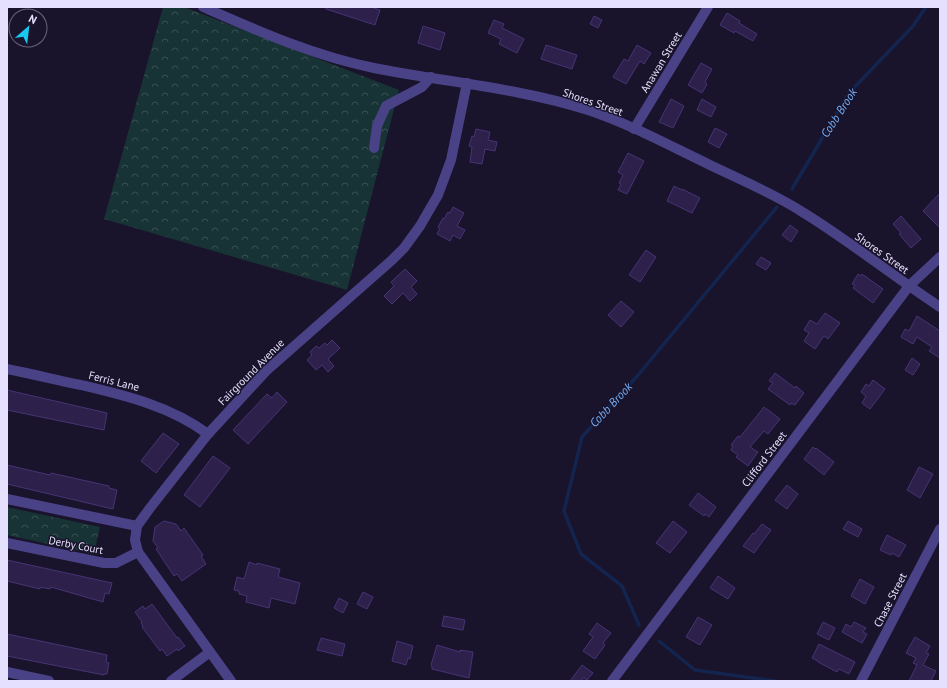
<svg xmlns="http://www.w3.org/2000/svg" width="947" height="688" font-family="'PT Sans',sans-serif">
  <defs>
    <pattern id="forest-crowns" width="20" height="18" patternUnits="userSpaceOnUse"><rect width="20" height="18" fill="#173335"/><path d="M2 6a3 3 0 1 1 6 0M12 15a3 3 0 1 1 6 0" fill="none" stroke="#395053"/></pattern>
  </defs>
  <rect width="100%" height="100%" fill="#19132b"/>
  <g fill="url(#forest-crowns)">
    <path d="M 163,7 L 184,7 L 399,90 L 347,290 L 104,219 Z"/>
    <path d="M 7,507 L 100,527 L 94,554 L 7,535 Z"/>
  </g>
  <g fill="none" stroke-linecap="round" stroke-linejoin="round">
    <g stroke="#13254f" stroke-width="3.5">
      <path d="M 792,189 L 849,93 L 913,26 L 926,7"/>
      <path d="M 639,625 L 622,586 L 581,554 L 564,511 L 582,437 L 639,374 L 777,207"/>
      <path d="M 659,641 L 695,670 L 775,681"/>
    </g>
  </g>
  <g fill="#2d214b" stroke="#463475">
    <path d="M 326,7 L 371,7 L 380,10 L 375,25 L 326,9 Z"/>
    <path d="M 727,13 L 740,21 L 739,23 L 757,34 L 753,41 L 735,31 L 734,33 L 720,25 Z"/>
    <path d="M 594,16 L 602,20 L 598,28 L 590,24 Z"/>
    <path d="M 494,20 L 504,24 L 502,28 L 524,39 L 517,53 L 499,44 L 501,39 L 488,33 Z"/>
    <path d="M 423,26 L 445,33 L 440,50 L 418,43 Z"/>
    <path d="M 546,45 L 577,55 L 572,69 L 541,59 Z"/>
    <path d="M 637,45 L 651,53 L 644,64 L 640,61 L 626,84 L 613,77 L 624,59 L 628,61 Z"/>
    <path d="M 701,63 L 712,69 L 705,82 L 707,84 L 702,93 L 688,85 Z"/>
    <path d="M 671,99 L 684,106 L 673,128 L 659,122 Z"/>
    <path d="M 702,99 L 716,107 L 711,117 L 697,110 Z"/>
    <path d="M 715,128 L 727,134 L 719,148 L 708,142 Z"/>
    <path d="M 476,129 L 490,132 L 488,140 L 497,142 L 495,151 L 485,149 L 482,164 L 470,162 L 472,147 L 469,146 L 472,136 L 474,137 Z"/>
    <path d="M 628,153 L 644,161 L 627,194 L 618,190 L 621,184 L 619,183 L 623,175 L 618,172 Z"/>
    <path d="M 674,186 L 682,190 L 682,189 L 700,198 L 692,213 L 667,201 Z"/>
    <path d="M 940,193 L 940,228 L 923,211 Z"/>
    <path d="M 453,207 L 464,213 L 457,226 L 465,230 L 460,239 L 453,235 L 450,241 L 437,234 L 440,228 L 438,227 L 443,218 L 444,219 L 448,212 L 450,213 Z"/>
    <path d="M 901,216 L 921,239 L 911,248 L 899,234 L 901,233 L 893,224 Z"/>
    <path d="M 790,225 L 798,231 L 791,242 L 782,235 Z"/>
    <path d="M 646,250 L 656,257 L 640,282 L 629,275 Z"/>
    <path d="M 761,257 L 771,263 L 766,270 L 756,264 Z"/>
    <path d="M 405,269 L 417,281 L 411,287 L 417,294 L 410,301 L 403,293 L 392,304 L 384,296 L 394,286 L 391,282 Z"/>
    <path d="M 858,274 L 861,276 L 862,274 L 883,289 L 873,303 L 853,288 L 855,285 L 852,284 Z"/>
    <path d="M 621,301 L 634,312 L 621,327 L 608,315 Z"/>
    <path d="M 825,313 L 840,323 L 828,339 L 824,336 L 815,349 L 804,341 L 809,333 L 804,330 L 810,320 L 817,324 Z"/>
    <path d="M 917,316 L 940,331 L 940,358 L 929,351 L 932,347 L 917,337 L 913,344 L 901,337 L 905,329 L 909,331 Z"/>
    <path d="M 332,340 L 340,348 L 328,359 L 334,366 L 328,372 L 322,365 L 316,370 L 307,360 L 312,355 L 310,352 L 316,346 L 319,348 L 325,343 L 327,345 Z"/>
    <path d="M 912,358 L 920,364 L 913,375 L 905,370 Z"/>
    <path d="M 775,373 L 795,388 L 796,386 L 804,393 L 795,405 L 791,403 L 790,405 L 768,389 L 773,383 L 769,381 Z"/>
    <path d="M 873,380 L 885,389 L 870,409 L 862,403 L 866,396 L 861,392 L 866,384 L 869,386 Z"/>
    <path d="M 7,390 L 107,413 L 104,430 L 7,410 Z"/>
    <path d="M 277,392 L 287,402 L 248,444 L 233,430 L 267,394 L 272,398 Z"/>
    <path d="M 764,407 L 780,419 L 768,434 L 764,431 L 750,447 L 758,452 L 748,466 L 736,457 L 738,455 L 731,450 L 733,446 L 731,445 L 738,436 L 740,437 Z"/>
    <path d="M 163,433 L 179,444 L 156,473 L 141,461 Z"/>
    <path d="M 813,447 L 815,449 L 816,448 L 834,462 L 824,475 L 804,459 Z"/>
    <path d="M 213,456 L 230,468 L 200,507 L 184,495 Z"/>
    <path d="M 7,465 L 50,475 L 51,473 L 109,486 L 109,488 L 117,490 L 113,509 L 7,484 Z"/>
    <path d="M 919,467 L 933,474 L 920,498 L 907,490 Z"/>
    <path d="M 787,485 L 798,494 L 787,509 L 775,500 Z"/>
    <path d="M 698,493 L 716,507 L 709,517 L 705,514 L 704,516 L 689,505 Z"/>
    <path d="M 164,521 L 176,524 L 181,531 L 184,528 L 203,555 L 201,556 L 206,564 L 182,581 L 177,574 L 174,576 L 156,549 L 158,548 L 153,541 L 155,527 Z"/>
    <path d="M 673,521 L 687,532 L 670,553 L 656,543 Z"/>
    <path d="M 848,521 L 862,529 L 858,537 L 843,529 Z"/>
    <path d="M 762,524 L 771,530 L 754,553 L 743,546 L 753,533 L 754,534 Z"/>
    <path d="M 887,535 L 906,545 L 899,557 L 892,553 L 891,555 L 880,550 Z"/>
    <path d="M 7,560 L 112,583 L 109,594 L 105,593 L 103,602 L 51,587 L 50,589 L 40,587 L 40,589 L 7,581 Z"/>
    <path d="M 249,562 L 257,565 L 257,563 L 280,569 L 278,577 L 300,583 L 295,604 L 271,598 L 269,608 L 246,602 L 247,596 L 239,594 L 239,591 L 234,590 L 237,577 L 244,579 Z"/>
    <path d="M 718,576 L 735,588 L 728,599 L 710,588 Z"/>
    <path d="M 860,579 L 874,587 L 865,604 L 851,596 Z"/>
    <path d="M 363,592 L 373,597 L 367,609 L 357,604 Z"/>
    <path d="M 339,598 L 348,603 L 343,613 L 334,608 Z"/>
    <path d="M 152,604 L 177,638 L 178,637 L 185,646 L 178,651 L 177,649 L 167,656 L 162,649 L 160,651 L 142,627 L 143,626 L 141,623 L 142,622 L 135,612 L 143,606 L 145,609 Z"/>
    <path d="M 444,616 L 465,620 L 463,630 L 442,626 Z"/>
    <path d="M 698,617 L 712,625 L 700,645 L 686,637 Z"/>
    <path d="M 823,622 L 835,628 L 829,640 L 817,634 Z"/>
    <path d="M 854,622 L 866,628 L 863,632 L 867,634 L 862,643 L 842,632 L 846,624 L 851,627 Z"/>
    <path d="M 597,623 L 611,633 L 603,643 L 605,645 L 595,659 L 583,651 L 593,637 L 589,634 Z"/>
    <path d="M 7,634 L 107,655 L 106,662 L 109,663 L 107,674 L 104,674 L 104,675 L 7,656 Z"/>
    <path d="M 915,637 L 930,646 L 926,653 L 929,654 L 923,665 L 936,671 L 931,681 L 909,681 L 917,665 L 913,663 L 916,658 L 906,653 Z"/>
    <path d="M 321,638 L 345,644 L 342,656 L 317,650 Z"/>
    <path d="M 397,641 L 413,646 L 410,659 L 408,658 L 406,665 L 392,661 Z"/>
    <path d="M 819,644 L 855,662 L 849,674 L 839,669 L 837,672 L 818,662 L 818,661 L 812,658 Z"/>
    <path d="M 437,645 L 460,652 L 460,650 L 473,652 L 469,678 L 432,669 L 432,666 L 431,665 Z"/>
    <path d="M 582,665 L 593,673 L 587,680 L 584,678 L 580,681 L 570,681 Z"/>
  </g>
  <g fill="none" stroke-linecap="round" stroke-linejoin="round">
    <g stroke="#4a4287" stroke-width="10">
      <path d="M 203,7 C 258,31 314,56 374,68 C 445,82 519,88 588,110 C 630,124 670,146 710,165 C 741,180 775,194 804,213 C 851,242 894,277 940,307"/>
      <path d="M 634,129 L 708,7"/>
      <path d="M 374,148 L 377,126 L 386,106 L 422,87 L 431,77"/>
      <path d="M 7,369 C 32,374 57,380 81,385 C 127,396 170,406 208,434"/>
      <path d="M 7,499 L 137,526"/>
      <path d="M 7,543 L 104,563 L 116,563 L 138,552"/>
      <path d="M 7,672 L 49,681"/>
      <path d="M 171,681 L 210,652"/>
      <path d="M 231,681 L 138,552 L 135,540 L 137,526 L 150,508 L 208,434 L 266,371 L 392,260 L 404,248 L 420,226 L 438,195 L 451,160 L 467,83"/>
      <path d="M 612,681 L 909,286 L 940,257"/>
      <path d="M 861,681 L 940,529"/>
    </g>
  </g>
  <g text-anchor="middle" stroke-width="3" stroke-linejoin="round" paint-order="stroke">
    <g font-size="11" fill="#e5e0fd" stroke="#19132b">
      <text transform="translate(661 62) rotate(-59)" y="4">Anawan Street</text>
      <text transform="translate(593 102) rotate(19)" y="4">Shores Street</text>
      <text transform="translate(882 253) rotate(35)" y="4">Shores Street</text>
      <text transform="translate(251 372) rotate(-45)" y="4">Fairground Avenue</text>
      <text transform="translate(114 381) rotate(14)" y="4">Ferris Lane</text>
      <text transform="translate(764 459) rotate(-53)" y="4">Clifford Street</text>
      <text transform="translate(76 545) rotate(11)" y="4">Derby Court</text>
      <text transform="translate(890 600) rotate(-63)" y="4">Chase Street</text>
    </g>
    <g font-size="12" font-style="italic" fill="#75aff6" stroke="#19132b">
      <text transform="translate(839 113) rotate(-57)" y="4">Cobb Brook</text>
      <text transform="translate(611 405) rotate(-47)" y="4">Cobb Brook</text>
    </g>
  </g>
  <rect width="947" height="688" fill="none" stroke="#e5e0fd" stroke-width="16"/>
  <g transform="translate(28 28) rotate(28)"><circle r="19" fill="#19132b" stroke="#6b657f"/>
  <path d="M0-3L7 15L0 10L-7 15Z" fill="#19c8ef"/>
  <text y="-6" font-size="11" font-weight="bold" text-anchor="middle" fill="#e5e0fd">N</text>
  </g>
</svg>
